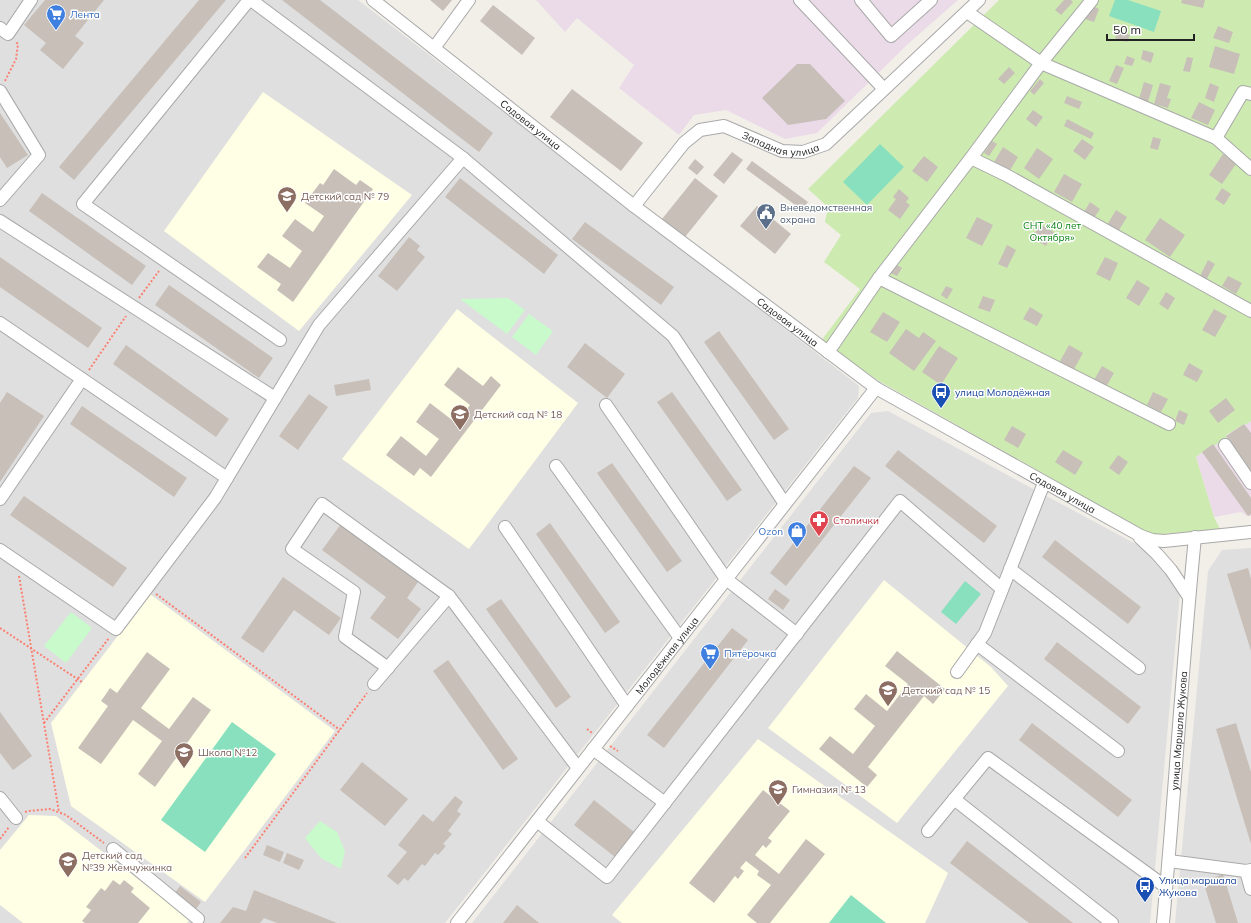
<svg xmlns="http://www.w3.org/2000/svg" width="1251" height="923" font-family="Mulish,sans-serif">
  <rect width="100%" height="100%" fill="#f2efe9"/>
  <g fill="#e0dfdf">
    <path d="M 0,0 L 358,0 L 859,386 L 858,398 L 445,923 L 0,923 Z"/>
    <path d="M 888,411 L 1149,551 L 1169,571 L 1180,593 L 1150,923 L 472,923 L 871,413 Z"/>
    <path d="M 1251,548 L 1251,923 L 1175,923 L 1208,571 L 1222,550 Z"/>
  </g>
  <g fill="#ebdbe8">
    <path d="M 536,0 L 958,0 L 909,43 L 817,133 L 785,139 L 726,110 L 694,115 L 679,135 L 619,88 L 634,65 L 577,18 L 565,32 Z"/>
    <path d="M 1251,421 L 1251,516 L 1248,516 L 1241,512 L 1214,517 L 1196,457 L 1213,444 L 1244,424 L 1245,425 Z"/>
  </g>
  <g fill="#ffffe5">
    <path d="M 263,92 L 412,195 L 299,331 L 164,231 Z"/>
    <path d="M 457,309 L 578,403 L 469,549 L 342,459 Z"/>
    <path d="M 884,580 L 991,667 L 1008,686 L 897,823 L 768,728 Z"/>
    <path d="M 150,594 L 335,731 L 205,902 L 71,806 L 51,723 Z"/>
    <path d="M 758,739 L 948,873 L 925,923 L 622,923 L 612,915 Z"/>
    <path d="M 29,815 L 56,816 L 190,919 L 187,923 L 23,923 L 0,905 L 0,850 Z"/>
  </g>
  <path fill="#cdebb0" d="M 999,0 L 1251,0 L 1251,421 L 1245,425 L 1244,424 L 1226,435 L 1227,437 L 1214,446 L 1213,444 L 1196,457 L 1214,517 L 1220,529 L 1152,535 L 879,381 L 821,341 L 860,289 L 824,262 L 841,235 L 825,222 L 828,207 L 808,189 Z"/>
  <g fill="#c8facc">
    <path d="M 508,298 L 525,310 L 507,334 L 460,299 Z"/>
    <path d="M 529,314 L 553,331 L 536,355 L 512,337 Z"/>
    <path d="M 71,612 L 92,628 L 66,663 L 44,646 Z"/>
    <path d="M 320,821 L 337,832 L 345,851 L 341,869 L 321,858 L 305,838 Z"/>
  </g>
  <g fill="#88e0be">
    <path d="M 1115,0 L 1128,0 L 1161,11 L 1154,32 L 1109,16 Z"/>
    <path d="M 880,144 L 904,167 L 867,205 L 843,182 Z"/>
    <path d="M 965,581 L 981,594 L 956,624 L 941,612 Z"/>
    <path d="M 232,722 L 276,754 L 205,852 L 161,820 Z"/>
    <path d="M 851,895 L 886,923 L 829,923 Z"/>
  </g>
  <g fill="#c7bfb8">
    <path d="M 45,0 L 104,0 L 75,36 L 84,43 L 63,69 L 40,50 L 46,43 L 24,25 Z"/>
    <path d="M 199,0 L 226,0 L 74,180 L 59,167 Z"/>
    <path d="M 282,0 L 320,0 L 493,133 L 479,152 Z"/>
    <path d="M 430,0 L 452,0 L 443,11 Z"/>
    <path d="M 1064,0 L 1071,0 L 1073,2 L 1061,15 L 1055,10 Z"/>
    <path d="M 1182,0 L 1205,0 L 1203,8 L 1181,3 Z"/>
    <path d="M 493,5 L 535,38 L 522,55 L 480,21 Z"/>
    <path d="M 1090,5 L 1099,9 L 1094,22 L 1085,19 Z"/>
    <path d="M 1218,26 L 1233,32 L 1229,43 L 1213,38 Z"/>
    <path d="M 1118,31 L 1130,35 L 1127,42 L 1115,38 Z"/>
    <path d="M 1215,46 L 1240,54 L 1234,74 L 1209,67 Z"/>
    <path d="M 1143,50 L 1154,53 L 1151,63 L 1141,59 Z"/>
    <path d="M 1127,56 L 1135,59 L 1132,66 L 1124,64 Z"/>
    <path d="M 1187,57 L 1193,58 L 1190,72 L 1183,71 Z"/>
    <path d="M 797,64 L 810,64 L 845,101 L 826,119 L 788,125 L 762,98 Z"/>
    <path d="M 1116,65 L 1124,68 L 1117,84 L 1109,81 Z"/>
    <path d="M 1009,67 L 1015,73 L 1004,84 L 998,79 Z"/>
    <path d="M 1040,79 L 1044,83 L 1034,95 L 1030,91 Z"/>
    <path d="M 1144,82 L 1153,85 L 1148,102 L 1139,99 Z"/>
    <path d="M 1160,83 L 1171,86 L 1167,98 L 1171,99 L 1168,108 L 1154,104 Z"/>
    <path d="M 1210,83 L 1219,87 L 1214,102 L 1205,98 Z"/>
    <path d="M 572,89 L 643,143 L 621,171 L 550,117 Z"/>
    <path d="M 1067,96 L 1082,102 L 1079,109 L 1064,103 Z"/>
    <path d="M 1199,102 L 1215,110 L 1208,125 L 1191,118 Z"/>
    <path d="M 1033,110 L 1043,117 L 1036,127 L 1026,119 Z"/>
    <path d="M 0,113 L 28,155 L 7,168 L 0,157 Z"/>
    <path d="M 1067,119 L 1094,133 L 1091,139 L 1064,126 Z"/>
    <path d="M 1153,137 L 1161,139 L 1158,150 L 1150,148 Z"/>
    <path d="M 1082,139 L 1094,147 L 1085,160 L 1073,151 Z"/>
    <path d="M 992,141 L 997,144 L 989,156 L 984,153 Z"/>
    <path d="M 1003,147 L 1018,157 L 1009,172 L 994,162 Z"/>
    <path d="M 1037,148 L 1053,159 L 1039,179 L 1024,168 Z"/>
    <path d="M 732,152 L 743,160 L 724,184 L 713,175 Z"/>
    <path d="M 1223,154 L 1236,164 L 1222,184 L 1209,175 Z"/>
    <path d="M 924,156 L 938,167 L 927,182 L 912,171 Z"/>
    <path d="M 695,159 L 704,167 L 697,175 L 688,168 Z"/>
    <path d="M 752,161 L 808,202 L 802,210 L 746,169 Z"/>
    <path d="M 334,169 L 356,185 L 360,180 L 373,189 L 293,302 L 277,290 L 281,284 L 257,267 L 268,253 L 290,268 L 302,251 L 282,236 L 295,219 L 313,232 L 324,216 L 305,203 L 320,183 L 323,185 Z"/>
    <path d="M 1064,174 L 1082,184 L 1072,202 L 1054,192 Z"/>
    <path d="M 460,178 L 558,255 L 544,274 L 445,197 Z"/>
    <path d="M 695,178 L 718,196 L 685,237 L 662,219 Z"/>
    <path d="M 1222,188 L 1231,194 L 1224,205 L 1215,199 Z"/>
    <path d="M 899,189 L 909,198 L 906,202 L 910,205 L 900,219 L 888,210 L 896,199 L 893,197 Z"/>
    <path d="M 42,193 L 146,266 L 132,285 L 29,211 Z"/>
    <path d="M 1090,202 L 1100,209 L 1094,218 L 1084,212 Z"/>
    <path d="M 757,206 L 791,234 L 775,254 L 740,226 Z"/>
    <path d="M 1116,210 L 1127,217 L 1118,232 L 1107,225 Z"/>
    <path d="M 977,217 L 993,225 L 982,246 L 966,238 Z"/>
    <path d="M 1160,218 L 1185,235 L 1170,257 L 1145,240 Z"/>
    <path d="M 585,222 L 674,287 L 661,305 L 572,239 Z"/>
    <path d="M 1040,224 L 1054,232 L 1046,246 L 1032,238 Z"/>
    <path d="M 409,237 L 420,246 L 417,250 L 425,257 L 397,291 L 378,276 Z"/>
    <path d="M 1007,245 L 1016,250 L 1007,268 L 998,264 Z"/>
    <path d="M 0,257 L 102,328 L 88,348 L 0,287 Z"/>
    <path d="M 1105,257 L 1118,263 L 1110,281 L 1096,274 Z"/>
    <path d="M 1208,260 L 1215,264 L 1206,280 L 1200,276 Z"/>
    <path d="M 895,264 L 902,268 L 897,276 L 890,273 Z"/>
    <path d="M 1228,276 L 1242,283 L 1236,294 L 1222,286 Z"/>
    <path d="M 1137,280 L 1150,288 L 1139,306 L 1126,298 Z"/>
    <path d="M 169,285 L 273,358 L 259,378 L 155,305 Z"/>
    <path d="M 946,286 L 953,289 L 947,299 L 941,295 Z"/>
    <path d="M 1166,292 L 1175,298 L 1168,310 L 1159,304 Z"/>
    <path d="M 983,296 L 995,300 L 990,312 L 978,308 Z"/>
    <path d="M 1030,307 L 1043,315 L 1037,326 L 1023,319 Z"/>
    <path d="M 1214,309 L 1227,316 L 1215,337 L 1202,330 Z"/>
    <path d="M 883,312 L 900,322 L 887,342 L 870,332 Z"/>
    <path d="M 906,329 L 919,338 L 923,332 L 936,341 L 914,371 L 889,353 Z"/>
    <path d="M 719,331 L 789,429 L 774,440 L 704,342 Z"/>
    <path d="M 585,343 L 625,374 L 607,398 L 567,367 Z"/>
    <path d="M 126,345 L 229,419 L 216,437 L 113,364 Z"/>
    <path d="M 1069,345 L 1083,353 L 1073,371 L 1059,363 Z"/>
    <path d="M 939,346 L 958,358 L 941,385 L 922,372 Z"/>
    <path d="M 1189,363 L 1203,371 L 1197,382 L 1183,375 Z"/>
    <path d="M 1102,366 L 1114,373 L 1106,387 L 1094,380 Z"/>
    <path d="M 458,367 L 483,386 L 491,376 L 501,385 L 431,477 L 420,468 L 414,476 L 386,455 L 401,436 L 426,456 L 439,439 L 416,422 L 430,403 L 456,423 L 470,405 L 444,385 Z"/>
    <path d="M 369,379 L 371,390 L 336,396 L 334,385 Z"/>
    <path d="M 7,392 L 44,416 L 0,482 L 0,403 Z"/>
    <path d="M 672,392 L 742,490 L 727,501 L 657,402 Z"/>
    <path d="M 1153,392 L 1168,399 L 1161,412 L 1147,405 Z"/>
    <path d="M 309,394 L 328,407 L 298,450 L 279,436 Z"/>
    <path d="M 1226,398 L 1235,410 L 1218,423 L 1209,411 Z"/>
    <path d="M 82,406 L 187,478 L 174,497 L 70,424 Z"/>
    <path d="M 1179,410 L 1188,414 L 1184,425 L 1175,421 Z"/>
    <path d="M 1244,424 L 1251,433 L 1251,472 L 1226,436 Z"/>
    <path d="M 1012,426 L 1026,434 L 1018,448 L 1004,440 Z"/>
    <path d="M 1213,444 L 1251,498 L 1251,514 L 1248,516 L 1202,452 Z"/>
    <path d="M 898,450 L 997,526 L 984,543 L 885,466 Z"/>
    <path d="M 1063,450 L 1083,462 L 1075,475 L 1055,462 Z"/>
    <path d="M 1118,455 L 1128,462 L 1119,475 L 1109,468 Z"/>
    <path d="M 612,463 L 682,561 L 667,572 L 597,473 Z"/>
    <path d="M 854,466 L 871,478 L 786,586 L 770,573 Z"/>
    <path d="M 24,496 L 127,568 L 113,587 L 10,515 Z"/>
    <path d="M 550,523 L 620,622 L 605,633 L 536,534 Z"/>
    <path d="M 341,524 L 418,582 L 407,598 L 421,609 L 398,639 L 370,618 L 386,597 L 322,550 Z"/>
    <path d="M 1055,540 L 1141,607 L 1128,624 L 1042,557 Z"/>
    <path d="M 1248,568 L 1251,579 L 1251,651 L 1227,574 Z"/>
    <path d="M 283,577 L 341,618 L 329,635 L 294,610 L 263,653 L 241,638 Z"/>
    <path d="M 775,589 L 790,600 L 783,610 L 768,599 Z"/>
    <path d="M 501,599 L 571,697 L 556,708 L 486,609 Z"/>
    <path d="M 732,628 L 748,640 L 664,748 L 647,735 Z"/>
    <path d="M 1057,642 L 1141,707 L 1128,724 L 1044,659 Z"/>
    <path d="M 897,651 L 945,689 L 933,704 L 924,696 L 868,767 L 877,775 L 867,787 L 819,749 L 830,736 L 853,754 L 875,726 L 854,709 L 866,694 L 887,711 L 908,684 L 885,666 Z"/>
    <path d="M 147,652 L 170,669 L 141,708 L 169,729 L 193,697 L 211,710 L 155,787 L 138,774 L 162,741 L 133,720 L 101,764 L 78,748 L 108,706 L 101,701 L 106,694 L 110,688 L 117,693 Z"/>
    <path d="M 448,660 L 518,759 L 503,770 L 433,671 Z"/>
    <path d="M 0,712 L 32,756 L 13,770 L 0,753 Z"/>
    <path d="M 1032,723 L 1132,800 L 1118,817 L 1019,740 Z"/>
    <path d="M 1236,723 L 1251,772 L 1251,844 L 1216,729 Z"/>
    <path d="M 362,762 L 408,799 L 385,826 L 340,790 Z"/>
    <path d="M 763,790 L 790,811 L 768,838 L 772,841 L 766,848 L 763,845 L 755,855 L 779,874 L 806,839 L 825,854 L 770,923 L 757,923 L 747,915 L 771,885 L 757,875 L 759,871 L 746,861 L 740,868 L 744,871 L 738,879 L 735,876 L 714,903 L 689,883 Z"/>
    <path d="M 455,796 L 463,802 L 457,811 L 461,814 L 448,831 L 452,834 L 443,844 L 446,846 L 438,855 L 435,853 L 425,866 L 422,864 L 408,881 L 404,878 L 398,885 L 387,876 L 407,852 L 398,845 L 423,814 L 433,822 Z"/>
    <path d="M 594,800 L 639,836 L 619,860 L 574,825 Z"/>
    <path d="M 967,841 L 1073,923 L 1029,923 L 950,863 Z"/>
    <path d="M 267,845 L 284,852 L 280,862 L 263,855 Z"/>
    <path d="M 287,853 L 304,860 L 299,870 L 283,863 Z"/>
    <path d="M 1223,874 L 1238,923 L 1216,923 L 1203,881 Z"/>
    <path d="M 113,880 L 120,885 L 124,880 L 134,888 L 131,892 L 150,908 L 138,923 L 85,923 L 82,921 L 91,910 L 86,907 L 101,888 L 105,891 Z"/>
    <path d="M 180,886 L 201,902 L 196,909 L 174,894 Z"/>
    <path d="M 254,890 L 337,923 L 277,923 L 264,918 L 260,923 L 220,923 L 233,907 L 246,911 Z"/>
    <path d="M 517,905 L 539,923 L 503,923 Z"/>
  </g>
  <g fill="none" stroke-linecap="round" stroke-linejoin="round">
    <defs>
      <g id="minor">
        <path d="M 249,0 L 83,204 L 280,340"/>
        <path d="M 251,0 L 463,158 L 673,336 L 785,504"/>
        <path id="s1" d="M 373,0 L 634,206 L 876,388 L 1141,536 L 1152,540 L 1164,541 L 1251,532"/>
        <path d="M 800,0 L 884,89"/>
        <path d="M 861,0 L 891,36 L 931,0"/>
        <path d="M 967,12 L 1041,63 L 1216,138 L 1251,169"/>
        <path d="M 0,28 L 8,34 L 31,0"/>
        <path d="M 434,48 L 469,0"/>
        <path d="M 0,91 L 39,155 L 0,200"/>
        <path d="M 1216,138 L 1243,92 L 1251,94"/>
        <path d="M 971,158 L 1006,175 L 1251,311"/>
        <path id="s2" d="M 634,206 L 684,143 L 700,130 L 724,126 L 782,151 L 803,152 L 826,144 L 979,0"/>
        <path d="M 0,221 L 275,398"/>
        <path d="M 879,278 L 1169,424"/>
        <path d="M 0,323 L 227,478"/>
        <path d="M 828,352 L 879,278 L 971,158 L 1041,63 L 1092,0"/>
        <path d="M 606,405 L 726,579 L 797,634"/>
        <path d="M 1225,445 L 1251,483"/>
        <path d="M 556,466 L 680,638"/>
        <path d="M 0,499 L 82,379"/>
        <path d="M 505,527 L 627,706"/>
        <path d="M 1140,538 L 1157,554 L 1171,570 L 1189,597"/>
        <path d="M 0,550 L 116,629 L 215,498 L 319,325 L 463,158"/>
        <path d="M 1010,569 L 1139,668"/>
        <path d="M 977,644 L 1118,751"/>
        <path d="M 388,668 L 345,637 L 354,592 L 292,549 L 322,504 L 449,596 L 578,768"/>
        <path d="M 957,672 L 985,633 L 1044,483"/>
        <path d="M 374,684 L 449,596"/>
        <path d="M 593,749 L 665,803"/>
        <path d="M 0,798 L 16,818"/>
        <path d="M 954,799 L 1112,923"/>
        <path d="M 537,821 L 607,877 L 900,501 L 1002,589"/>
        <path d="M 928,831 L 988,758 L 1166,887"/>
        <path d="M 113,849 L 198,919"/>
        <path d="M 1169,861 L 1246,871 L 1251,870"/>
        <path d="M 1246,871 L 1251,889"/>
        <path id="s3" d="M 457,923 L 876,388"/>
        <path id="s4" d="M 1163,923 C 1175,795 1182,666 1195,537"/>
      </g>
    </defs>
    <use href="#minor" stroke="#a9a9a9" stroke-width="14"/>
    <g stroke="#fa8072" stroke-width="2" stroke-dasharray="2 2" stroke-linecap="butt">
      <path d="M 5,81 L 16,59 L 18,44 L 16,42"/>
      <path d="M 139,298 L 159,271"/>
      <path d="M 89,370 L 126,316"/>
      <path d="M 19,576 L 59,812"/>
      <path d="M 156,594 L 340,730"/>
      <path d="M 0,628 L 82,682"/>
      <path d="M 44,723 L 109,638"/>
      <path d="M 587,729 L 592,733"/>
      <path d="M 610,746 L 618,751"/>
      <path d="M 25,812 L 28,811 L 50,809 L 66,815 L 104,843"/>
      <path d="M 0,839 L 9,827"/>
      <path d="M 245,858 L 367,693"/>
    </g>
    <use href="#minor" stroke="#fff" stroke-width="12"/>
  </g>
  <defs>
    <symbol id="supermarket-pin" viewBox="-11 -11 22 30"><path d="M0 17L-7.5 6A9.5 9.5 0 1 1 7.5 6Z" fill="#3f7fe0" stroke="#fff"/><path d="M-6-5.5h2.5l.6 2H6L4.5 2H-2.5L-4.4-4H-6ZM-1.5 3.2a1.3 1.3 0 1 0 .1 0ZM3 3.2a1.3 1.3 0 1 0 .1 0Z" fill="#fff"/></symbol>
    <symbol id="school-pin" viewBox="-11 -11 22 30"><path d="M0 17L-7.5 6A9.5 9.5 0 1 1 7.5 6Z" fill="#8d6e63" stroke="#fff"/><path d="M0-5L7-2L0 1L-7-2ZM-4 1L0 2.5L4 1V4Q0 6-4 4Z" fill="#fff"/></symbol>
    <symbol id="civic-pin" viewBox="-11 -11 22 30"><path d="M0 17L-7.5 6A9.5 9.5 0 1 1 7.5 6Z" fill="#5c6f8a" stroke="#fff"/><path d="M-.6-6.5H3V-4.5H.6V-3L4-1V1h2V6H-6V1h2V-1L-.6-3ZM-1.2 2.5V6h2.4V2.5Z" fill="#fff"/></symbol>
    <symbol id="bus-pin" viewBox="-11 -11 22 30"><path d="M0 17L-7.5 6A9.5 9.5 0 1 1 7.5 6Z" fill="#1a4fb4" stroke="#fff"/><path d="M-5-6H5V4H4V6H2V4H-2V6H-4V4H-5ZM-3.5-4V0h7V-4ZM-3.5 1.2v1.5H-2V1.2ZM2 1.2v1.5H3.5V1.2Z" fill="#fff"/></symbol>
    <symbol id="pharmacy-pin" viewBox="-11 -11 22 30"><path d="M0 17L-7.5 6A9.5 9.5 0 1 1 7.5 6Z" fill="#e0444e" stroke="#fff"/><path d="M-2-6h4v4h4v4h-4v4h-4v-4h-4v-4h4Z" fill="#fff"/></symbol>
    <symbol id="shop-pin" viewBox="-11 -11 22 30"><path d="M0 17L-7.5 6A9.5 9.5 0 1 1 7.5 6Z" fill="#3f7fe0" stroke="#fff"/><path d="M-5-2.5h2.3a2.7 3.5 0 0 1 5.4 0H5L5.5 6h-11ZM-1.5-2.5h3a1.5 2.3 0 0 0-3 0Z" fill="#fff"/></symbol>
  </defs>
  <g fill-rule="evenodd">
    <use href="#supermarket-pin" x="45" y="3" width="22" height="30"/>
    <use href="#school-pin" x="276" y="185" width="22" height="30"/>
    <use href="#civic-pin" x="755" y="202" width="22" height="30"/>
    <use href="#bus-pin" x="930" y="381" width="22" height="30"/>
    <use href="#school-pin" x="449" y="403" width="22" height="30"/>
    <use href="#pharmacy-pin" x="808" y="509" width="22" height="30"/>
    <use href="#shop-pin" x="786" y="520" width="22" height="30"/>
    <use href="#supermarket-pin" x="699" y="642" width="22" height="30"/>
    <use href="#school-pin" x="877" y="679" width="22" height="30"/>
    <use href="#school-pin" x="173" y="741" width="22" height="30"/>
    <use href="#school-pin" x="767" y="778" width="22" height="30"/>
    <use href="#school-pin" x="57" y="850" width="22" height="30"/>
    <use href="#bus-pin" x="1134" y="875" width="22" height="30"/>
  </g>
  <g text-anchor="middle" stroke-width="3" stroke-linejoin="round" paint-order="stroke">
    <g font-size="10" fill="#366cbe" stroke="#fff" text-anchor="start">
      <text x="70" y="18">Лента</text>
      <text x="783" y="535" text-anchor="end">Ozon</text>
      <text x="724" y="657">Пятёрочка</text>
    </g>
    <g font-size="10" fill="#222" stroke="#fff">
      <text dy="4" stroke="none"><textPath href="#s1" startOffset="201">Садовая улица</textPath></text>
      <text dy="4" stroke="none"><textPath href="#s2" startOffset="186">Западная улица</textPath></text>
      <text dy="4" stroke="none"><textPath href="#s1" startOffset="525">Садовая улица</textPath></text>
      <text dy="4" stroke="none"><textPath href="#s1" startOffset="849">Садовая улица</textPath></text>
      <text dy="4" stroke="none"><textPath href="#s3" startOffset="340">Молодёжная улица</textPath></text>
      <text dy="4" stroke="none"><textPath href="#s4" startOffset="193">улица Маршала Жукова</textPath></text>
    </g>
    <g font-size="10" fill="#785e54" stroke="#fff" text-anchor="start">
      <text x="301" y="200">Детский сад № 79</text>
      <text x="474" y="418">Детский сад № 18</text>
      <text x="902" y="694">Детский сад № 15</text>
      <text x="198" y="756">Школа №12</text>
      <text x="792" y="793">Гимназия № 13</text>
      <text x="82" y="859">Детский сад<tspan x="82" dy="12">№39 Жемчужинка</tspan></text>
    </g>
    <g font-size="10" fill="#4e5e75" stroke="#fff" text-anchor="start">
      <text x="780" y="211">Вневедомственная<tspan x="780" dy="12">охрана</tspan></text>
    </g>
    <g font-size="10" fill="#0c8416" stroke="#fff">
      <text x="1052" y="229">СНТ «40 лет<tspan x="1052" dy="12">Октября»</tspan></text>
    </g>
    <g font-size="10" fill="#164399" stroke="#fff" text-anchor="start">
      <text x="955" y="396">улица Молодёжная</text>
      <text x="1159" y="884">Улица маршала<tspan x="1159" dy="12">Жукова</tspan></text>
    </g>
    <g font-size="10" fill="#be3a42" stroke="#fff" text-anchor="start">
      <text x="833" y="524">Столички</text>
    </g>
  </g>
  <path d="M1107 34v6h87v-6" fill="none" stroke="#222222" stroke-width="2"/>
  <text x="1113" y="34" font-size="12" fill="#222222" stroke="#ffffff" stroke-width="3" paint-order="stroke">50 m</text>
</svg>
